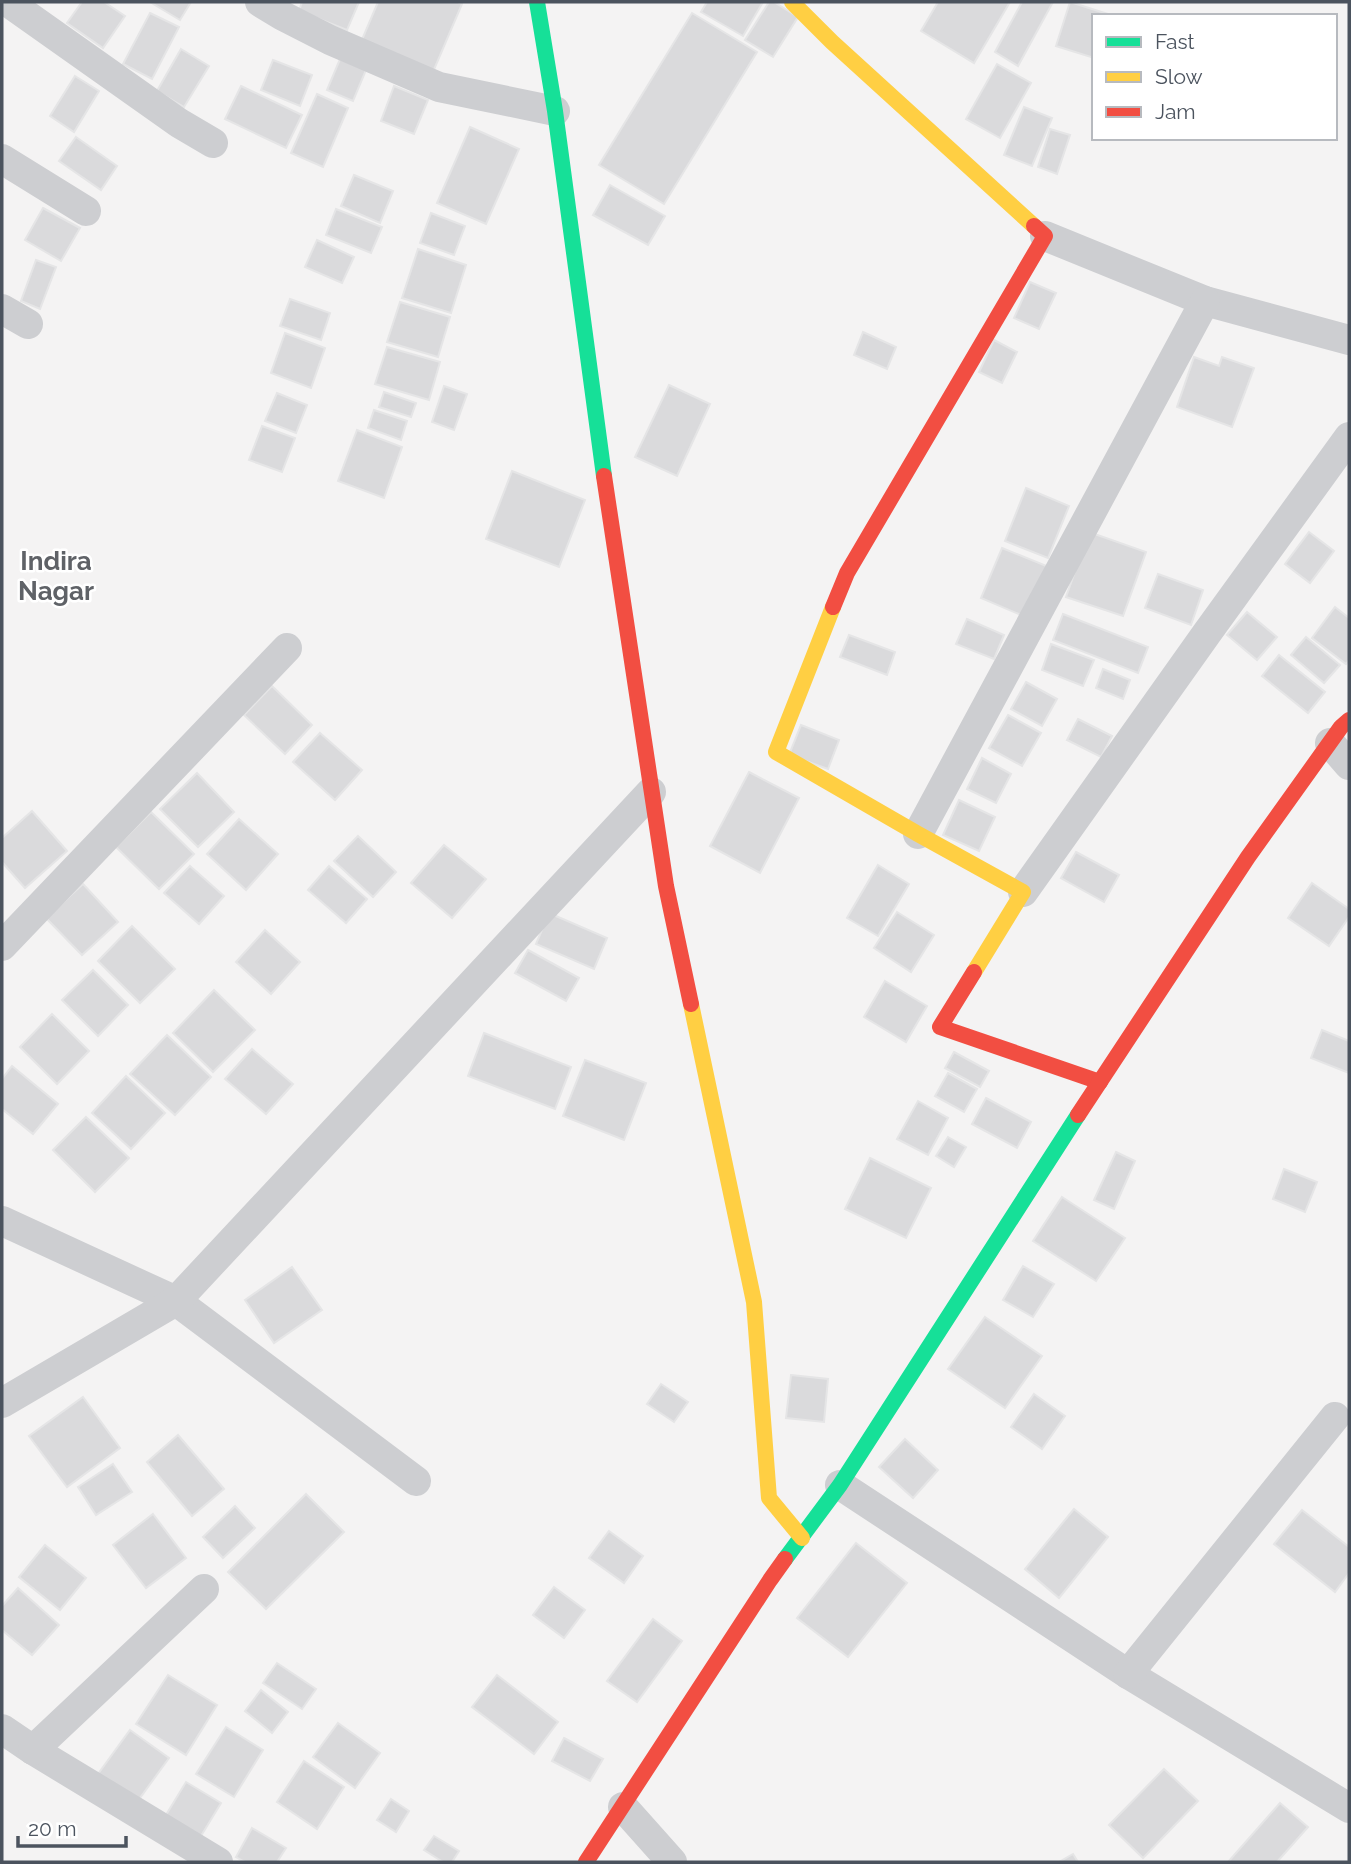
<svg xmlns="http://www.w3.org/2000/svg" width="1351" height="1864" font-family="Raleway,sans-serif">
  <rect width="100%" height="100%" fill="#f4f3f3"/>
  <g fill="#dadadc" stroke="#e5e5e6" stroke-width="2">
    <path d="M 82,2 L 104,2 L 125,16 L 103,48 L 67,23 Z"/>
    <path d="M 150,2 L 191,2 L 180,20 Z"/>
    <path d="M 302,2 L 359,2 L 347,30 L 299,11 Z"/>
    <path d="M 378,2 L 458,2 L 462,4 L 433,72 L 361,42 Z"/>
    <path d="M 707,2 L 763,2 L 743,36 L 701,12 Z"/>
    <path d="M 769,2 L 774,2 L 798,17 L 773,57 L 745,40 Z"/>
    <path d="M 938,2 L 1010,2 L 974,63 L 921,31 Z"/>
    <path d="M 1022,2 L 1053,2 L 1018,66 L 995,52 Z"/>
    <path d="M 1070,2 L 1111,15 L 1094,16 L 1094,58 L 1056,46 Z"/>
    <path d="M 150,13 L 179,27 L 152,79 L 123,64 Z"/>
    <path d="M 692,13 L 757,52 L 664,204 L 599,165 Z"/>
    <path d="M 181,49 L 209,66 L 184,107 L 157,91 Z"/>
    <path d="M 340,59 L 366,70 L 353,101 L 327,90 Z"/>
    <path d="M 273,60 L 312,75 L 300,106 L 261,90 Z"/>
    <path d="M 997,64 L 1031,83 L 1000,138 L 966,119 Z"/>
    <path d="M 75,76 L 99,91 L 74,132 L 50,116 Z"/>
    <path d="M 241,86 L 302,115 L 286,148 L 225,119 Z"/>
    <path d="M 394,86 L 428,100 L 414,134 L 381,121 Z"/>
    <path d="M 317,94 L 348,108 L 323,167 L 291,153 Z"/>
    <path d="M 1024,107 L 1052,118 L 1032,166 L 1004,155 Z"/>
    <path d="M 470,127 L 519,149 L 486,224 L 437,203 Z"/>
    <path d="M 1050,129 L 1070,135 L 1057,174 L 1038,167 Z"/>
    <path d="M 76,137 L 117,166 L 101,190 L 59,161 Z"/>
    <path d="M 354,175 L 393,191 L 380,223 L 341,206 Z"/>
    <path d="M 610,185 L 665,216 L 648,245 L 593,215 Z"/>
    <path d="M 43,208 L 80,228 L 61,261 L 25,240 Z"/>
    <path d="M 336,209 L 382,227 L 371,253 L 326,235 Z"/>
    <path d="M 431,213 L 465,226 L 454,255 L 420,243 Z"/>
    <path d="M 317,240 L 354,257 L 342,283 L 305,267 Z"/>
    <path d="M 418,249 L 466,265 L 451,313 L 402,298 Z"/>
    <path d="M 36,260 L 56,267 L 40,309 L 21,301 Z"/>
    <path d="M 1030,282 L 1056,293 L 1039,329 L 1014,318 Z"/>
    <path d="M 290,299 L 330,313 L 321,340 L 280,326 Z"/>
    <path d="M 400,302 L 450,317 L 438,357 L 387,342 Z"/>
    <path d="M 863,332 L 896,347 L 887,369 L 854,355 Z"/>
    <path d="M 285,333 L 325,348 L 311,388 L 271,373 Z"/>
    <path d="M 994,340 L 1017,352 L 1002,383 L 979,372 Z"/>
    <path d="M 387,347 L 440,362 L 429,400 L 375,384 Z"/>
    <path d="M 1194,357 L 1219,366 L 1222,357 L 1254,368 L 1232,427 L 1177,407 Z"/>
    <path d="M 669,385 L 710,404 L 677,476 L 635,457 Z"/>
    <path d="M 444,386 L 467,394 L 454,430 L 432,422 Z"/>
    <path d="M 384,392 L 416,403 L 411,417 L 379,407 Z"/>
    <path d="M 277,393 L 307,405 L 296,433 L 265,421 Z"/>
    <path d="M 374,410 L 407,421 L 401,440 L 368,428 Z"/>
    <path d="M 262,426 L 295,438 L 282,472 L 249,460 Z"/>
    <path d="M 357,430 L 402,447 L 384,498 L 338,481 Z"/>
    <path d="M 512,471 L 585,500 L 559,567 L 486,539 Z"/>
    <path d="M 1026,488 L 1069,506 L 1048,558 L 1005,541 Z"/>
    <path d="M 1089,532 L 1146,552 L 1123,616 L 1066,597 Z"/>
    <path d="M 1309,532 L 1334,551 L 1310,583 L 1285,564 Z"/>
    <path d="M 1002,548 L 1049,567 L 1028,618 L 981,598 Z"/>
    <path d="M 1158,574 L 1203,590 L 1191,625 L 1145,608 Z"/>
    <path d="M 1335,607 L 1349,618 L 1349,660 L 1346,664 L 1312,638 Z"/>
    <path d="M 1247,612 L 1277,637 L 1257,660 L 1227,635 Z"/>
    <path d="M 1063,614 L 1148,647 L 1138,673 L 1053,640 Z"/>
    <path d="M 967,619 L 1004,635 L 994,659 L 956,644 Z"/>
    <path d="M 849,635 L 895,652 L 887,675 L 840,657 Z"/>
    <path d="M 1306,637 L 1340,665 L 1324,683 L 1291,655 Z"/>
    <path d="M 1051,644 L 1094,660 L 1083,686 L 1042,670 Z"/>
    <path d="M 1279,655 L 1325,692 L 1308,713 L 1262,676 Z"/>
    <path d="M 1103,669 L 1130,680 L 1123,699 L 1096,688 Z"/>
    <path d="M 1026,682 L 1057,699 L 1042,726 L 1011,709 Z"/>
    <path d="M 272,686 L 312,725 L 285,754 L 244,715 Z"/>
    <path d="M 1008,715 L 1041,733 L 1022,766 L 989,748 Z"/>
    <path d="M 1078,719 L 1112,736 L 1101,757 L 1067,740 Z"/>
    <path d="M 801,725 L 839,740 L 828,769 L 789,755 Z"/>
    <path d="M 320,733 L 362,770 L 335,800 L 293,762 Z"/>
    <path d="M 982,758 L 1011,774 L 996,803 L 967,789 Z"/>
    <path d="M 749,772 L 799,798 L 760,873 L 710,846 Z"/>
    <path d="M 197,773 L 234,812 L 198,847 L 160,809 Z"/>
    <path d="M 959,800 L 995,817 L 979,851 L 943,835 Z"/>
    <path d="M 32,811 L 67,851 L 25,888 L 2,862 L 2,838 Z"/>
    <path d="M 151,812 L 194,854 L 159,889 L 116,847 Z"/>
    <path d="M 239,819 L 278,854 L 246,890 L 207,854 Z"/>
    <path d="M 358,836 L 396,872 L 373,897 L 334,861 Z"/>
    <path d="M 444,845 L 486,879 L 452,918 L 411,883 Z"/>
    <path d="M 1076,852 L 1119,875 L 1104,902 L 1061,878 Z"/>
    <path d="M 878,865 L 909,884 L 878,936 L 847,918 Z"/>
    <path d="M 190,866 L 224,896 L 199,924 L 164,893 Z"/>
    <path d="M 329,866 L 367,899 L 346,923 L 308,890 Z"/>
    <path d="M 1312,883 L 1349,909 L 1349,917 L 1329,946 L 1288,918 Z"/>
    <path d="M 83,884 L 118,922 L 82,955 L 46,918 Z"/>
    <path d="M 897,912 L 934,935 L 911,972 L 874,948 Z"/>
    <path d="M 549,913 L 607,938 L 594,969 L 536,944 Z"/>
    <path d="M 132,926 L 175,969 L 140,1003 L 98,961 Z"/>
    <path d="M 265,930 L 300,962 L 271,994 L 236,962 Z"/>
    <path d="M 528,950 L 579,978 L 566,1001 L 515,973 Z"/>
    <path d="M 93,970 L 128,1005 L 98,1036 L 62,1000 Z"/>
    <path d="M 885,981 L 927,1006 L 906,1042 L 864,1017 Z"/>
    <path d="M 214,990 L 255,1030 L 213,1072 L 173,1033 Z"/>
    <path d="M 52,1014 L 89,1051 L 57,1084 L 20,1047 Z"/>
    <path d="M 1322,1030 L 1349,1041 L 1349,1073 L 1311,1058 Z"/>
    <path d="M 484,1033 L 571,1067 L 555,1109 L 468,1076 Z"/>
    <path d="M 167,1035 L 211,1077 L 175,1115 L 130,1074 Z"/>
    <path d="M 252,1049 L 293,1084 L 266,1114 L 225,1079 Z"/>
    <path d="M 954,1052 L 989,1071 L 980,1087 L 945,1068 Z"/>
    <path d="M 585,1060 L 646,1083 L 624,1140 L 563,1116 Z"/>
    <path d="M 12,1066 L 58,1104 L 33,1134 L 2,1109 L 2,1079 Z"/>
    <path d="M 948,1073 L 977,1089 L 964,1112 L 935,1096 Z"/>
    <path d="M 126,1076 L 165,1113 L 131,1149 L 92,1113 Z"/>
    <path d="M 986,1098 L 1031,1122 L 1017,1148 L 972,1124 Z"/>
    <path d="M 918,1101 L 948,1118 L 928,1155 L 897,1139 Z"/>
    <path d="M 86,1117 L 129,1158 L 95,1192 L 53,1150 Z"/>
    <path d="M 948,1137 L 966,1147 L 954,1167 L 936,1156 Z"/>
    <path d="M 1116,1152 L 1135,1161 L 1114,1209 L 1094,1200 Z"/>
    <path d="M 870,1158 L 931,1188 L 906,1238 L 845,1209 Z"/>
    <path d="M 1284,1169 L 1317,1182 L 1305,1212 L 1273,1199 Z"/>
    <path d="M 1062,1197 L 1125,1238 L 1096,1281 L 1033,1241 Z"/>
    <path d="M 1023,1266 L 1054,1284 L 1033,1317 L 1003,1300 Z"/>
    <path d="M 292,1267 L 322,1310 L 274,1343 L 245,1300 Z"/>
    <path d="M 985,1317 L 1042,1356 L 1005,1408 L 948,1369 Z"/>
    <path d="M 791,1375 L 828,1379 L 824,1422 L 786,1418 Z"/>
    <path d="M 661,1384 L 688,1402 L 674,1422 L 647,1404 Z"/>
    <path d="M 1034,1394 L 1065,1416 L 1042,1449 L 1011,1427 Z"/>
    <path d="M 83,1397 L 120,1448 L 67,1487 L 29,1436 Z"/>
    <path d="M 178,1435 L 224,1489 L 192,1516 L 147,1462 Z"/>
    <path d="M 905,1439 L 938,1470 L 913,1498 L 879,1467 Z"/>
    <path d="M 113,1464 L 132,1492 L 96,1515 L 78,1487 Z"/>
    <path d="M 306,1494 L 344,1532 L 266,1609 L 228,1572 Z"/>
    <path d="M 235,1506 L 255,1528 L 223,1558 L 203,1537 Z"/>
    <path d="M 1074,1509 L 1108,1537 L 1059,1598 L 1025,1569 Z"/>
    <path d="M 1302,1510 L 1349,1547 L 1349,1573 L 1335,1592 L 1274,1544 Z"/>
    <path d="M 153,1514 L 186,1558 L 146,1588 L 113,1545 Z"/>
    <path d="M 609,1531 L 643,1556 L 624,1583 L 589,1558 Z"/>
    <path d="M 856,1543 L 907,1583 L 848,1657 L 797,1618 Z"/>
    <path d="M 45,1545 L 86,1578 L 60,1610 L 19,1577 Z"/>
    <path d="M 554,1587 L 585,1610 L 564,1638 L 533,1615 Z"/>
    <path d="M 18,1588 L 59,1625 L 32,1655 L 2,1630 L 2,1606 Z"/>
    <path d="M 653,1619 L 682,1641 L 637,1702 L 607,1681 Z"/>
    <path d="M 277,1663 L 316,1689 L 302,1709 L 263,1683 Z"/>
    <path d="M 168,1675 L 217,1705 L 186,1755 L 136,1724 Z"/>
    <path d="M 497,1675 L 558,1722 L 534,1754 L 472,1707 Z"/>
    <path d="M 261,1690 L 288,1712 L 272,1733 L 245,1711 Z"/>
    <path d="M 338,1723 L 380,1753 L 355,1788 L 313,1757 Z"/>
    <path d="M 226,1727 L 263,1750 L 234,1797 L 196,1774 Z"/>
    <path d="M 130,1730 L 169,1758 L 137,1802 L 98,1774 Z"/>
    <path d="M 564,1738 L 603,1759 L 590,1781 L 552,1761 Z"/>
    <path d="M 304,1761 L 344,1787 L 317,1829 L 277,1802 Z"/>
    <path d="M 1164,1769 L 1198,1801 L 1143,1858 L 1109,1825 Z"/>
    <path d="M 186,1782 L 221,1803 L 201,1836 L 166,1815 Z"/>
    <path d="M 391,1799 L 409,1811 L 396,1832 L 377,1820 Z"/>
    <path d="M 1280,1803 L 1308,1827 L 1277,1862 L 1228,1862 Z"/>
    <path d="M 252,1828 L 286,1848 L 277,1862 L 245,1862 L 236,1857 Z"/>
    <path d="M 434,1836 L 459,1851 L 452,1862 L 443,1862 L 424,1850 Z"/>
    <path d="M 1073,1854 L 1078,1862 L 1059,1862 Z"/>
  </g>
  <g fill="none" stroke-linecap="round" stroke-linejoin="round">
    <g stroke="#cdced1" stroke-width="30">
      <path d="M 8,2 L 179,123 L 213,143"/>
      <path d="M 260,2 L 283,16 L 330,40 L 439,87 L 555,111"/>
      <path d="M 2,159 L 86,211"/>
      <path d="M 1045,236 L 1205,301 L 1349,340"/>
      <path d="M 2,309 L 28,324"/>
      <path d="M 1330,743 L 1349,765"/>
      <path d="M 918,834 L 1205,301"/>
      <path d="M 1023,892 L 1207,633 L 1349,437"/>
      <path d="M 2,946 L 287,648"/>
      <path d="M 2,1221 L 176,1301 L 416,1481"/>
      <path d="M 2,1403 L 176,1301 L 651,792"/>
      <path d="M 840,1485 L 1128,1674 L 1349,1808"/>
      <path d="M 1128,1674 L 1335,1417"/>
      <path d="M 2,1729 L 33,1750 L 218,1862"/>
      <path d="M 33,1750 L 204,1589"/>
      <path d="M 623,1807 L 672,1862"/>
    </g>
    <g stroke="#16e098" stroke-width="16">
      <path d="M 537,2 L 555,111 L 604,476"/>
      <path d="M 785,1559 L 840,1485 L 1078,1115"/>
    </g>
    <g stroke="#ffcf43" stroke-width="16">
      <path d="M 792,2 L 832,42 L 1034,226"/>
      <path d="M 833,607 L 776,752 L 918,834 L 1023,892 L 974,972"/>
      <path d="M 691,1004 L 754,1302 L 769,1498 L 802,1538"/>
    </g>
    <g stroke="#f24e42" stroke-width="16">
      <path d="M 604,476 L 666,886 L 691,1004"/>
      <path d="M 833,607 L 847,573 L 1045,236 L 1034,226"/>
      <path d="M 974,972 L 940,1027 L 1100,1082"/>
      <path d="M 1078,1115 L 1248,857 L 1341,727 L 1349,720"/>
      <path d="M 586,1862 L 770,1580 L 785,1559"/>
    </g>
  </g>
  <g text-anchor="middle" stroke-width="5" stroke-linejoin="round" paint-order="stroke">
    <g font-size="26" font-weight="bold" fill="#5f6267" stroke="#fff">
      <text x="56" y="570">Indira<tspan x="56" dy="30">Nagar</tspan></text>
    </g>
  </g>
  <rect width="1351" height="1864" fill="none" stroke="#4b535e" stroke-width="7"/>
  <rect x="1092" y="14" width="245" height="126" fill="#ffffff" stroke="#b7babf" stroke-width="2"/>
  <rect x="1106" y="37" width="35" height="10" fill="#16e098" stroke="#b7babf" stroke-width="2"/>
  <text x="1155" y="49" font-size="21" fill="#4b535e">Fast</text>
  <rect x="1106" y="72" width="35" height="10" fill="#ffcf43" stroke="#b7babf" stroke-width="2"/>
  <text x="1155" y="84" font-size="21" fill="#4b535e">Slow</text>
  <rect x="1106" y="107" width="35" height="10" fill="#f24e42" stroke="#b7babf" stroke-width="2"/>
  <text x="1155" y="119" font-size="21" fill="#4b535e">Jam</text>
  <path d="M18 1836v10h108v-10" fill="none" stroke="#4b535e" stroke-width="3.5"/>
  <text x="28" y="1836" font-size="21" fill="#4b535e" stroke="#ffffff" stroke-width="5" paint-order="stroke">20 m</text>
</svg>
